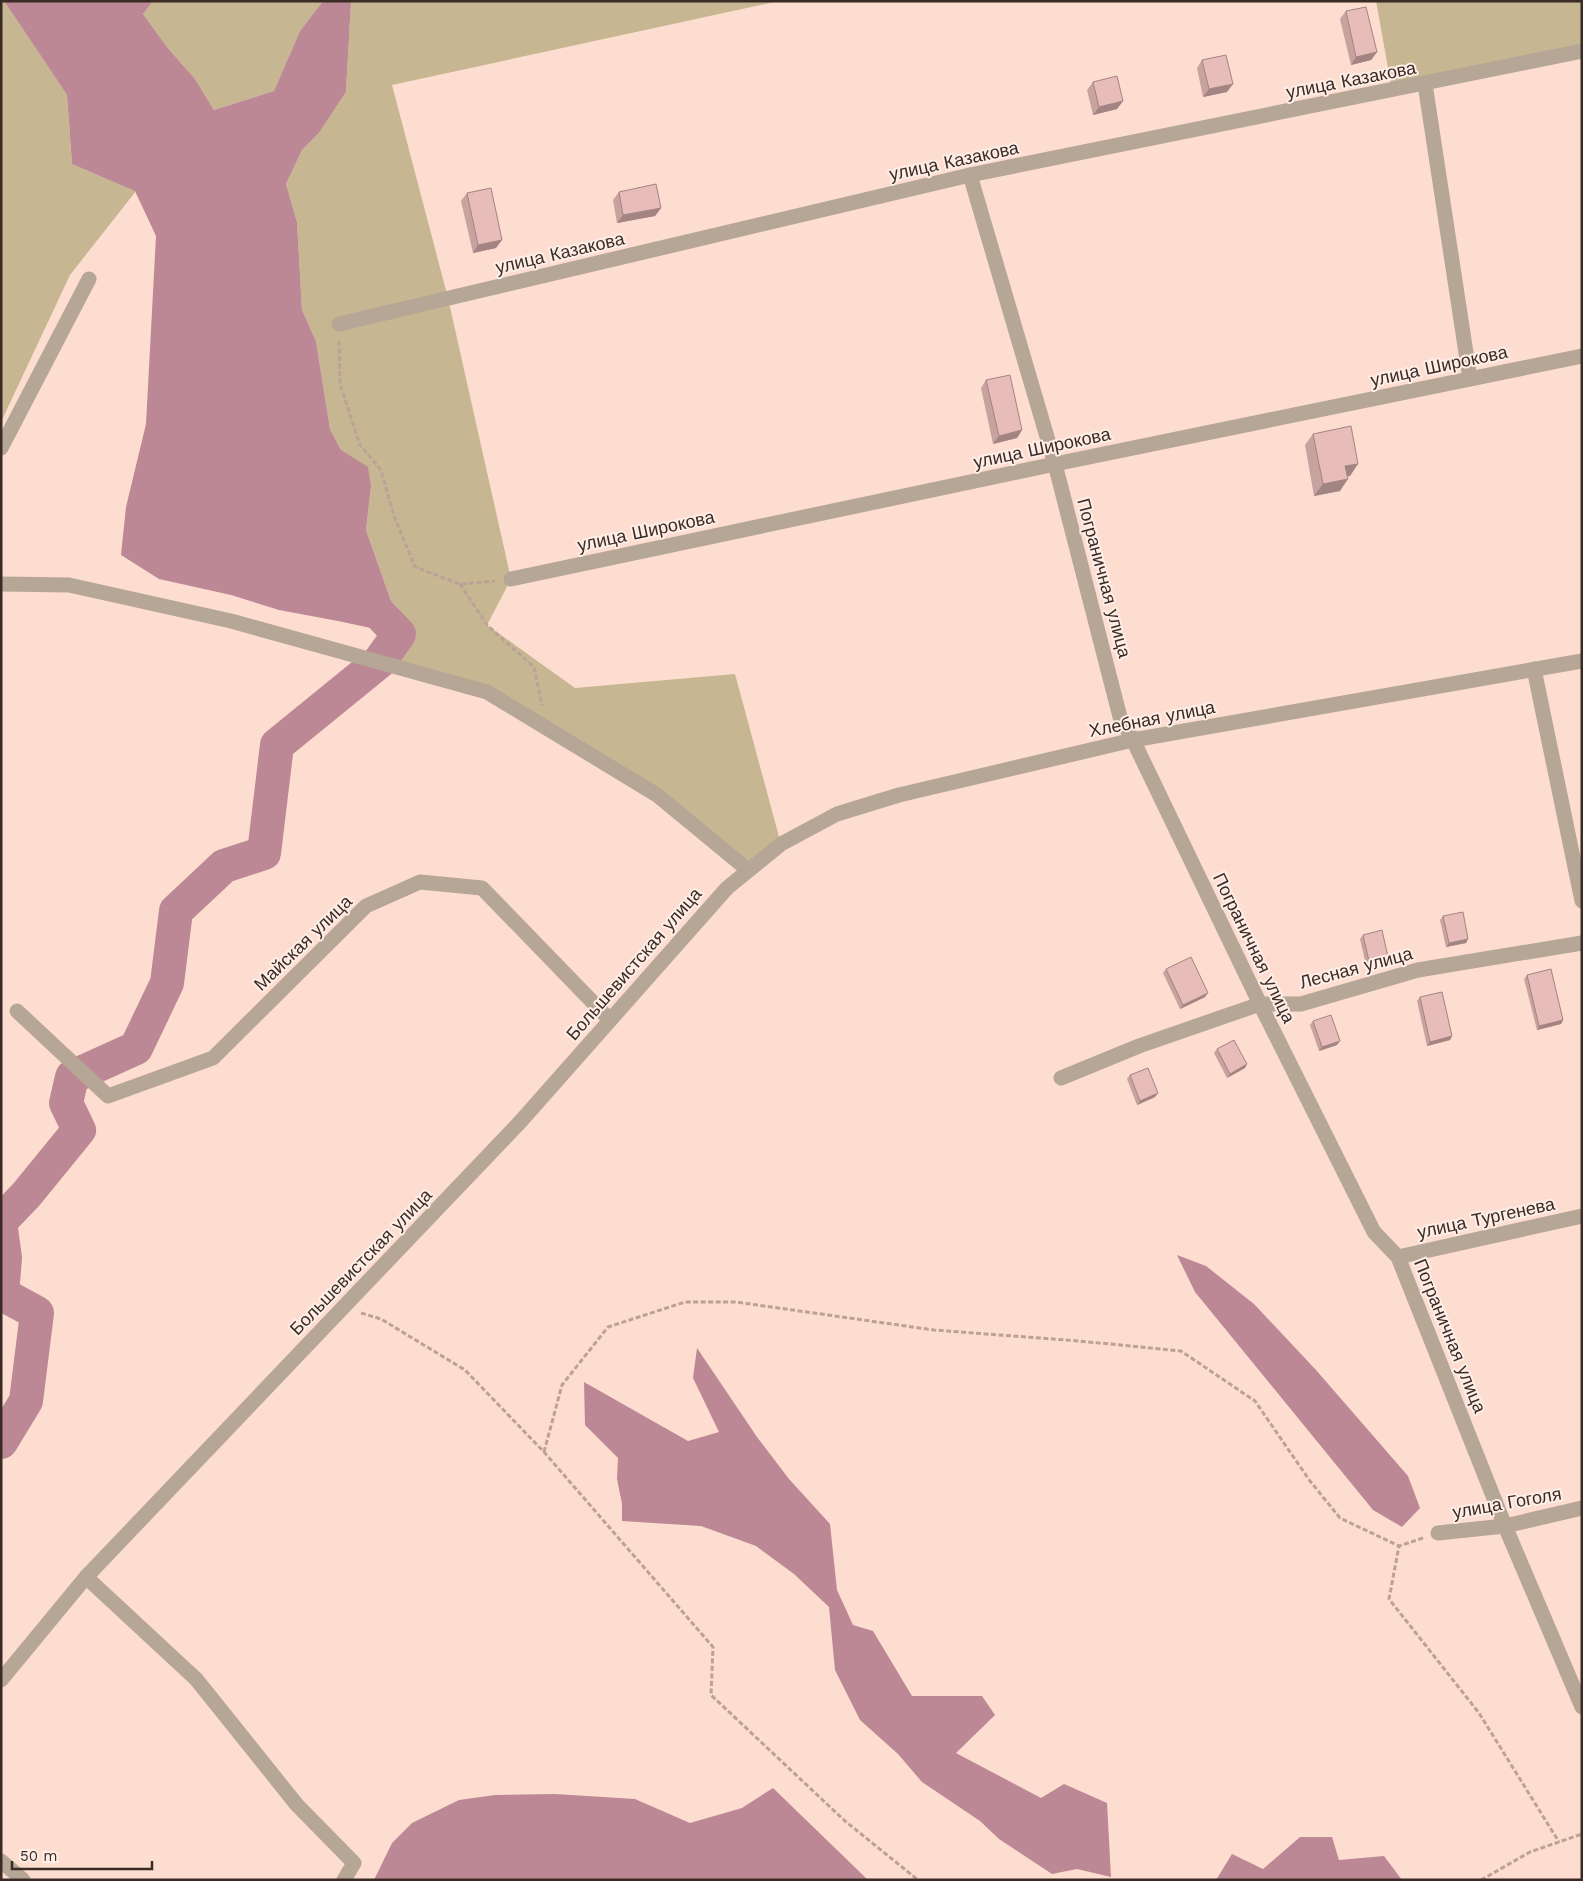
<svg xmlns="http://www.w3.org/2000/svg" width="1583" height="1881" font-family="'Work Sans',sans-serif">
  <rect width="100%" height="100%" fill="#fdddcf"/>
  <g fill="#c6b792">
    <path d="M 1,1 L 4,1 L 67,95 L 72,164 L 136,191 L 70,275 L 1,422 Z"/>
    <path d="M 153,1 L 323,1 L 300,31 L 274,91 L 214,110 L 195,79 L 167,47 L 143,14 Z"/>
    <path d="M 351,1 L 779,1 L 392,85 L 448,298 L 511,579 L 487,625 L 575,688 L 735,674 L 781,844 L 748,870 L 657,795 L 487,692 L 379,662 L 399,634 L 391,601 L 366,530 L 371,487 L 341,450 L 330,429 L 316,341 L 302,310 L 297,222 L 286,184 L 302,150 L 319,133 L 346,92 Z"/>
    <path d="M 1376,1 L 1582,1 L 1582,51 L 1392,90 Z"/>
  </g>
  <g fill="#bc8895">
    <path d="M 4,1 L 153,1 L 143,14 L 167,47 L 195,79 L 214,110 L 274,91 L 300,31 L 323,1 L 351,1 L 346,92 L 319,133 L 302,150 L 286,184 L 297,222 L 302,310 L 316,341 L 330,429 L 341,450 L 368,467 L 371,487 L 366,530 L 391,601 L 399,634 L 338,621 L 279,610 L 231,595 L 159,579 L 121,555 L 126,507 L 146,424 L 156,236 L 135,191 L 72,164 L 67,95 Z"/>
    <path d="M 1177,1255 L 1206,1266 L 1254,1304 L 1316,1370 L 1408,1476 L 1420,1508 L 1402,1527 L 1373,1510 L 1195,1292 Z"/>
    <path d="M 697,1348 L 757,1437 L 789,1479 L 830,1524 L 837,1590 L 853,1625 L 873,1631 L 912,1696 L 982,1696 L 995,1715 L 956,1753 L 1041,1798 L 1064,1784 L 1107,1803 L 1111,1877 L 1077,1869 L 1052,1874 L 999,1839 L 980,1821 L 922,1782 L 898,1754 L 860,1720 L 835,1670 L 829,1607 L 794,1574 L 756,1546 L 701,1526 L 622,1521 L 622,1504 L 617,1479 L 618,1458 L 585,1425 L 584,1382 L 688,1441 L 719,1432 L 693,1378 Z"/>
    <path d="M 773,1788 L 868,1880 L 374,1880 L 392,1843 L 412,1823 L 459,1800 L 495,1795 L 555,1794 L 635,1799 L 690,1823 L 742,1808 Z"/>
    <path d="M 1300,1837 L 1332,1837 L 1339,1860 L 1384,1856 L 1402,1880 L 1216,1880 L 1232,1854 L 1263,1869 Z"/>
  </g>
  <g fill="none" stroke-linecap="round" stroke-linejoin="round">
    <g stroke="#bc8895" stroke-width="34">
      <path d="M 1,1221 L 26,1195 L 79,1130 L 66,1103 L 72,1077 L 136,1048 L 167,983 L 176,911 L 224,866 L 264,853 L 277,745 L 379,662 L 399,634 L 367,601"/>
      <path d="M 1,1229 L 5,1258 L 2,1294 L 37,1313 L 26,1401 L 1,1442"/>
    </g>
    <g stroke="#bca296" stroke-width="3" stroke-dasharray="5 2.5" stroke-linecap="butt">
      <path d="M 339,341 L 340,384 L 360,445 L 381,470 L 394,516 L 415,567 L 460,584 L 495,581"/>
      <path d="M 460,584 L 487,625 L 534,667 L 542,705"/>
      <path d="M 361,1313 L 381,1319 L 465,1370 L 544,1452 L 713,1647 L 711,1695 L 845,1821 L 918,1880"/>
      <path d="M 544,1452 L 562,1385 L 608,1327 L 685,1302 L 736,1302 L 934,1330 L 1079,1341 L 1181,1351 L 1255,1401 L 1310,1481 L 1340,1518 L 1399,1546"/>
      <path d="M 1423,1538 L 1399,1546 L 1389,1599 L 1479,1713 L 1559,1842"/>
      <path d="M 1481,1880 L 1530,1852 L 1582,1834"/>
    </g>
    <g stroke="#b6a696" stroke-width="15">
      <path d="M 1425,84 L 1470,379"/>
      <path d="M 970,175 L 1055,464 L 1120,717 L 1133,740 L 1260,1004 L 1374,1232 L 1398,1257 L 1505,1526 L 1582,1707"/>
      <path d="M 339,324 L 970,175 L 1582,51"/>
      <path d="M 1,448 L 89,279"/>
      <path d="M 511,579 L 1055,464 L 1582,356"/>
      <path d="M 1,584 L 69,585 L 231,621 L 487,692 L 657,795 L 748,870"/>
      <path d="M 1534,669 L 1582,901"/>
      <path d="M 17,1011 L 108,1096 L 213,1058 L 366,906 L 420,882 L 482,888 L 610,1020"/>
      <path d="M 1061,1078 L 1139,1046 L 1260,1004 L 1301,1004 L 1418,970 L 1582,943"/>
      <path d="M 1398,1257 L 1582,1216"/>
      <path d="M 1438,1533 L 1505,1526 L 1582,1508"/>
      <path d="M 86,1577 L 196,1679 L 297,1805 L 354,1863 L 344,1880"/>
      <path d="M 1,1680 L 86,1577 L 521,1121 L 727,888 L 781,844 L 837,814 L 899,795 L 1133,740 L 1582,661"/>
      <path d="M 1,1861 L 23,1880"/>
    </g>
  </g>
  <g fill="#c7a29f">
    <path d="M 1346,11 L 1377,52 L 1371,60 L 1351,65 L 1340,19 Z"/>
    <path d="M 1202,60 L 1227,92 L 1203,97 L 1197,68 Z"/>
    <path d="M 1093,82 L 1123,101 L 1117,109 L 1093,115 L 1087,90 Z"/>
    <path d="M 619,192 L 661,208 L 655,216 L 617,223 L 613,200 Z"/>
    <path d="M 467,193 L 496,248 L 473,253 L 461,201 Z"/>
    <path d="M 986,380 L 1022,430 L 1017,438 L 993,444 L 981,388 Z"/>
    <path d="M 1313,434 L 1350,476 L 1347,476 L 1340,491 L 1314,496 L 1305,445 Z"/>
    <path d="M 1443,916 L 1468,939 L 1466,943 L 1446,947 L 1440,920 Z"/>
    <path d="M 1363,935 L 1388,957 L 1386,961 L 1366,965 L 1360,939 Z"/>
    <path d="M 1166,969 L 1205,997 L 1180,1009 L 1163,973 Z"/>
    <path d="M 1527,975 L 1563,1020 L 1561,1024 L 1537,1030 L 1524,979 Z"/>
    <path d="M 1420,997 L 1452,1036 L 1450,1040 L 1427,1046 L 1417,1001 Z"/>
    <path d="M 1313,1021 L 1337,1045 L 1319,1051 L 1310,1025 Z"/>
    <path d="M 1217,1049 L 1247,1064 L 1245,1068 L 1227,1078 L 1214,1053 Z"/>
    <path d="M 1130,1075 L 1155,1097 L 1137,1105 L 1127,1079 Z"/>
  </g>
  <g fill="#a28482">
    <path d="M 1377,52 L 1371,60 L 1351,65 L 1356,57 Z"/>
    <path d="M 1233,84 L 1227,92 L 1203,97 L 1209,89 Z"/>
    <path d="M 1123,101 L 1117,109 L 1093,115 L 1099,107 Z"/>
    <path d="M 661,208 L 655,216 L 617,223 L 623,215 Z"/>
    <path d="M 502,240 L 496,248 L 473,253 L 478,245 Z"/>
    <path d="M 1022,430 L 1017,438 L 993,444 L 999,436 Z"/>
    <path d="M 1358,464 L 1350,476 L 1337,478 L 1345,466 Z"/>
    <path d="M 1348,479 L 1340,491 L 1314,496 L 1323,484 Z"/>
    <path d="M 1468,939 L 1466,943 L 1446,947 L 1449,943 Z"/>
    <path d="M 1388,957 L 1386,961 L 1366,965 L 1369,961 Z"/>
    <path d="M 1208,993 L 1205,997 L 1180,1009 L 1183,1005 Z"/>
    <path d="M 1563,1020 L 1561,1024 L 1537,1030 L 1539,1026 Z"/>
    <path d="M 1452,1036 L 1450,1040 L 1427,1046 L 1430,1042 Z"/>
    <path d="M 1340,1041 L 1337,1045 L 1319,1051 L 1322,1047 Z"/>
    <path d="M 1247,1064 L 1245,1068 L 1227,1078 L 1230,1074 Z"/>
    <path d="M 1158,1093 L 1155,1097 L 1137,1105 L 1140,1101 Z"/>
  </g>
  <g fill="#e7bcb9" stroke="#a28482">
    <path d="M 1366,7 L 1377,52 L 1356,57 L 1346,11 Z"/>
    <path d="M 1226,55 L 1233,84 L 1209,89 L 1202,60 Z"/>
    <path d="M 1117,76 L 1123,101 L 1099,107 L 1093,82 Z"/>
    <path d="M 656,184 L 661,208 L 623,215 L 619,192 Z"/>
    <path d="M 491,188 L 502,240 L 478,245 L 467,193 Z"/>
    <path d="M 1010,375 L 1022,430 L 999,436 L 986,380 Z"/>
    <path d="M 1351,426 L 1358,464 L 1345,466 L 1348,479 L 1323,484 L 1313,434 Z"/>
    <path d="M 1463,912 L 1468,939 L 1449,943 L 1443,916 Z"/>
    <path d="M 1382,930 L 1388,957 L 1369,961 L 1363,935 Z"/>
    <path d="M 1191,957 L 1208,993 L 1183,1005 L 1166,969 Z"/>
    <path d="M 1551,969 L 1563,1020 L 1539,1026 L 1527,975 Z"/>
    <path d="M 1442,992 L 1452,1036 L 1430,1042 L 1420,997 Z"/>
    <path d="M 1331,1015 L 1340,1041 L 1322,1047 L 1313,1021 Z"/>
    <path d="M 1234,1040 L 1247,1064 L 1230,1074 L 1217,1049 Z"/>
    <path d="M 1148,1068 L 1158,1093 L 1140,1101 L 1130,1075 Z"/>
  </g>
  <g text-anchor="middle" stroke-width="4" stroke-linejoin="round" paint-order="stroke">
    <g font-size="18" fill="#3a2b24" stroke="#feeee7">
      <text transform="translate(1351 80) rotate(-11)" y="6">улица Казакова</text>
      <text transform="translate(954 161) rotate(-12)" y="6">улица Казакова</text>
      <text transform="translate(560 253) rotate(-13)" y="6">улица Казакова</text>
      <text transform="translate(1439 366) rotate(-12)" y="6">улица Широкова</text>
      <text transform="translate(1042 448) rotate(-12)" y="6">улица Широкова</text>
      <text transform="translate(646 531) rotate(-12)" y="6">улица Широкова</text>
      <text transform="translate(1104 578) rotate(75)" y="6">Пограничная улица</text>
      <text transform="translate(1152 719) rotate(-11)" y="6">Хлебная улица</text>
      <text transform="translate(303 943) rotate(-44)" y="6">Майская улица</text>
      <text transform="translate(1254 948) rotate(64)" y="6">Пограничная улица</text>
      <text transform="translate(634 964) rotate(-49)" y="6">Большевистская улица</text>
      <text transform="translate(1356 968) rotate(-15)" y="6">Лесная улица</text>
      <text transform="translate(1486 1218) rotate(-12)" y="6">улица Тургенева</text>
      <text transform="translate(361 1262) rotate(-46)" y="6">Большевистская улица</text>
      <text transform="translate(1450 1336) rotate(68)" y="6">Пограничная улица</text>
      <text transform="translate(1507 1503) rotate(-10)" y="6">улица Гоголя</text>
    </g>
  </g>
  <rect width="1583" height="1881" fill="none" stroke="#3a2b24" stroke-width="5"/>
  <path d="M12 1861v8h140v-8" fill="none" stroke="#3a2b24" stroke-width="2.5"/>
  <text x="20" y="1861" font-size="15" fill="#3a2b24" stroke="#feeee7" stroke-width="4" paint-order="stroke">50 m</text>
</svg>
